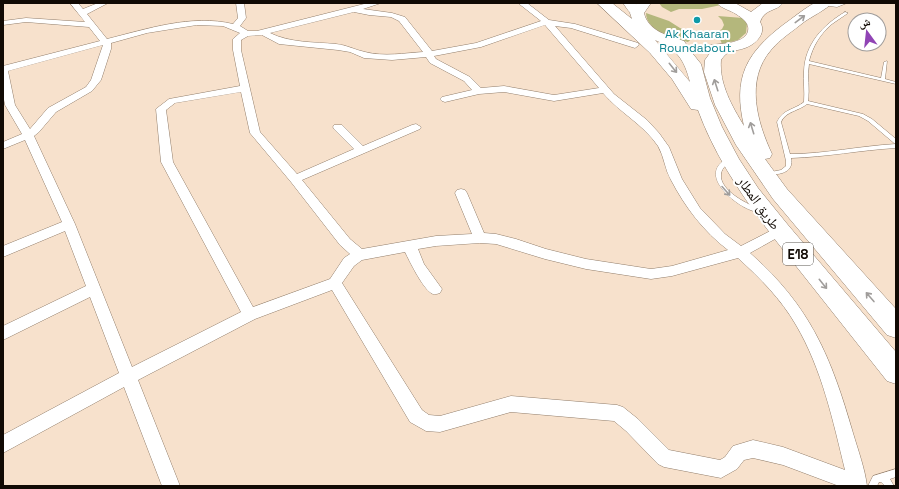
<svg xmlns="http://www.w3.org/2000/svg" width="899" height="489" font-family="'Space Grotesk','Noto Naskh Arabic',sans-serif">
  <rect width="100%" height="100%" fill="#f7e1cc"/>
  <g fill="#b4b77c">
    <path d="M 659,3 L 715,3 L 721,5 L 702,9 L 679,9 L 671,12 L 662,7 Z"/>
    <path d="M 646,13 L 669,21 L 680,28 L 698,33 L 688,42 C 673,38 646,31 646,13 Z"/>
    <path d="M 718,16 L 743,18 L 747,24 L 746,33 L 738,40 L 722,44 L 717,32 L 722,29 L 724,25 L 722,20 Z"/>
  </g>
  <g fill="none" stroke-linecap="round" stroke-linejoin="round">
    <defs>
      <g id="lane">
        <path d="M 845,12 L 848,13 C 843,17 837,20 832,24 C 820,34 813,46 809,61 L 881,78 L 884,62 L 887,61 L 885,79 L 896,82 L 896,84 L 809,64 C 807,76 810,89 808,101 L 863,114 L 872,119 L 896,139 L 896,144 L 894,143 L 868,121 L 859,116 L 807,104 C 799,111 786,111 781,122 L 790,154 C 825,154 860,146 896,144 L 896,148 C 861,150 826,157 791,158 C 794,171 782,175 771,174 L 770,173 L 771,172 L 781,170 L 786,166 L 786,161 L 777,122 C 783,109 794,110 804,102 C 805,91 803,81 804,71 C 805,44 823,25 845,12 Z"/>
        <path d="M 730,157 L 733,159 C 728,164 722,167 721,174 C 719,191 749,205 762,210 L 763,211 L 762,212 C 756,213 750,210 744,207 C 726,197 699,171 730,157 Z"/>
        <path d="M 896,469 L 896,477 L 890,479 L 894,486 L 885,486 L 881,482 L 879,482 L 877,486 L 868,486 L 873,476 Z"/>
      </g>
      <g id="street">
        <path d="M 70,3 L 78,3 L 83,9 L 98,3 L 108,3 L 87,14 L 107,39 C 147,29 192,14 233,24 L 238,18 L 236,3 L 244,3 L 246,18 L 240,26 L 248,31 L 257,31 L 368,3 L 381,3 L 363,9 L 392,13 L 405,17 L 432,51 L 476,43 L 541,21 L 518,3 L 527,3 L 549,20 L 575,24 L 638,43 L 639,45 L 635,48 L 571,28 L 555,26 L 614,94 L 647,120 L 659,133 L 669,147 L 682,179 L 700,208 L 725,234 L 741,246 L 776,228 L 780,226 L 784,228 L 786,231 L 784,234 L 750,253 C 811,307 831,357 853,433 C 858,450 865,469 867,486 L 839,486 L 783,465 L 753,458 L 744,460 L 737,469 L 721,478 L 664,467 L 658,464 L 626,431 L 614,421 L 511,412 L 440,432 L 426,431 L 410,422 L 332,290 L 255,319 L 138,380 L 180,486 L 162,486 L 124,387 L 3,453 L 3,435 L 119,373 L 90,297 L 3,340 L 3,326 L 86,286 L 65,231 L 3,257 L 3,246 L 62,222 L 25,140 L 3,149 L 3,142 L 22,134 L 5,105 L 3,94 L 3,66 L 100,41 L 89,27 L 26,22 L 3,25 L 3,21 L 26,18 L 85,22 ZM 354,12 L 369,15 L 391,17 L 399,21 L 423,52 C 405,53 384,57 365,52 C 355,50 347,45 336,44 C 314,42 290,43 270,33 ZM 197,25 L 223,26 L 240,33 L 233,39 L 233,50 L 240,86 L 169,99 L 156,109 L 161,162 L 241,312 L 132,367 L 75,224 L 34,136 L 39,132 L 56,112 L 92,91 L 101,80 L 111,49 L 111,43 L 147,33 ZM 545,25 L 599,88 L 554,95 L 504,86 L 481,88 L 470,77 L 436,59 L 434,56 L 481,47 ZM 262,35 L 279,44 L 338,50 L 350,52 L 364,58 L 392,60 L 426,57 L 430,63 L 464,81 L 472,90 L 442,97 L 440,99 L 442,101 L 445,102 L 479,94 L 504,92 L 554,101 L 603,93 C 620,113 643,124 658,146 C 664,156 665,170 671,180 C 685,207 704,232 728,250 L 672,266 L 651,269 L 586,259 L 546,249 L 516,239 L 496,234 L 484,233 L 467,193 L 465,190 L 461,189 L 457,190 L 455,193 L 472,234 L 436,236 L 362,249 L 350,239 L 302,180 L 420,129 L 421,127 L 416,124 L 412,125 L 363,146 L 342,125 L 334,125 L 333,127 L 334,129 L 354,149 L 297,174 L 260,132 L 241,50 L 241,40 L 248,36 ZM 103,45 L 91,80 L 86,87 L 48,108 L 30,129 L 15,105 L 8,71 ZM 241,92 L 250,133 L 291,182 L 340,245 L 350,254 L 344,258 L 330,279 L 253,307 L 173,162 L 166,110 L 175,103 ZM 480,243 L 496,244 L 545,259 L 586,269 L 651,279 L 672,276 L 738,258 C 760,278 781,299 796,325 C 822,369 833,421 845,470 L 783,447 L 753,440 L 733,446 L 725,457 L 720,460 L 669,450 L 638,419 L 623,407 L 617,405 L 511,396 L 440,416 L 429,415 L 422,410 L 342,283 L 354,266 L 362,260 L 405,252 C 410,262 422,287 431,293 C 434,295 437,294 440,293 L 442,289 L 424,264 L 418,249 L 436,246 Z"/>
        <path d="M 821,3 L 847,3 L 837,7 L 822,5 Z"/>
      </g>
      <path id="primary" d="M 623,3 L 635,3 L 643,13 L 641,16 C 632,18 628,10 623,3 Z"/>
      <g id="highway">
        <path d="M 597,3 L 612,3 L 632,19 L 630,13 L 637,3 L 651,3 L 644,13 C 648,31 668,36 684,41 L 686,44 L 685,46 L 689,49 L 701,64 L 710,98 L 722,127 L 739,159 L 758,188 L 788,225 L 896,352 L 896,384 L 887,381 C 858,344 829,308 800,271 C 760,221 720,170 698,110 L 691,109 L 672,79 L 650,53 ZM 655,40 C 677,49 684,59 690,82 Z"/>
        <path d="M 717,3 L 735,3 L 751,12 L 763,3 L 783,3 C 776,12 765,8 760,22 C 767,33 756,44 745,48 C 740,50 735,50 730,52 C 726,53 723,57 721,60 C 719,84 732,106 744,126 C 733,79 745,54 783,25 C 793,18 801,11 811,5 L 815,3 L 832,3 C 827,9 811,17 804,22 C 793,31 780,39 771,50 C 745,80 757,122 772,154 L 770,158 L 765,159 L 787,189 L 896,309 L 896,338 L 887,335 L 773,199 L 736,145 L 715,105 L 704,72 L 705,60 L 710,53 L 706,52 L 704,49 L 706,46 C 717,43 745,45 748,31 C 750,23 742,18 736,14 C 730,10 722,9 717,3 Z"/>
      </g>
    </defs>
    <use href="#lane" stroke="#927e6b" stroke-width="1"/>
    <use href="#street" stroke="#927e6b" stroke-width="1"/>
    <use href="#primary" stroke="#927e6b" stroke-width="1"/>
    <use href="#highway" stroke="#927e6b" stroke-width="1"/>
    <use href="#lane" fill="#fff" fill-rule="evenodd"/>
    <use href="#street" fill="#fff" fill-rule="evenodd"/>
    <use href="#primary" fill="#fff" fill-rule="evenodd"/>
    <use href="#highway" fill="#fff" fill-rule="evenodd"/>
  </g>
  <defs><path id="oneway-shaft" d="M-6 0H5M1.5-3L5.5 0L1.5 3" fill="none" stroke-width="1.6" stroke-linecap="round" stroke-linejoin="round"/></defs>
  <g stroke="#a09d9b">
    <use href="#oneway-shaft" transform="translate(800 19) rotate(-37)"/>
    <use href="#oneway-shaft" transform="translate(673 68) rotate(51)"/>
    <use href="#oneway-shaft" transform="translate(716 85) rotate(-108)"/>
    <use href="#oneway-shaft" transform="translate(752 128) rotate(-107)"/>
    <use href="#oneway-shaft" transform="translate(726 191) rotate(48)"/>
    <use href="#oneway-shaft" transform="translate(823 284) rotate(51)"/>
    <use href="#oneway-shaft" transform="translate(870 297) rotate(-131)"/>
  </g>
  <circle fill="#0f9aa8" stroke="#fff" stroke-width="1.5" cx="697" cy="20" r="4"/>
  <g text-anchor="middle" stroke-width="4" stroke-linejoin="round" paint-order="stroke">
    <g font-size="12" fill="#0d838f" stroke="#fff">
      <text x="697" y="38">Ak Khaaran<tspan x="697" dy="14">Roundabout.</tspan></text>
    </g>
    <rect fill="#fff" stroke="#58544f" stroke-width="1" x="783" y="243" width="30" height="22" rx="3"/>
    <g font-size="13" font-weight="bold" fill="#110a04">
      <text x="798" y="259">E18</text>
    </g>
    <g font-size="14" fill="#110a04" stroke="#fff">
      <text transform="translate(759 203) rotate(54)" y="5">طريق المطار</text>
    </g>
  </g>
  <rect width="899" height="489" fill="none" stroke="#110a04" stroke-width="8"/>
  <g transform="translate(867 32) rotate(345)"><circle r="19" fill="#ffffff" stroke="#a09d9b"/>
  <path d="M0-3L7 15L0 10L-7 15Z" fill="#9044b5"/>
  <text y="-6" font-size="11" font-weight="bold" text-anchor="middle" fill="#110a04">ش</text>
  </g>
</svg>
